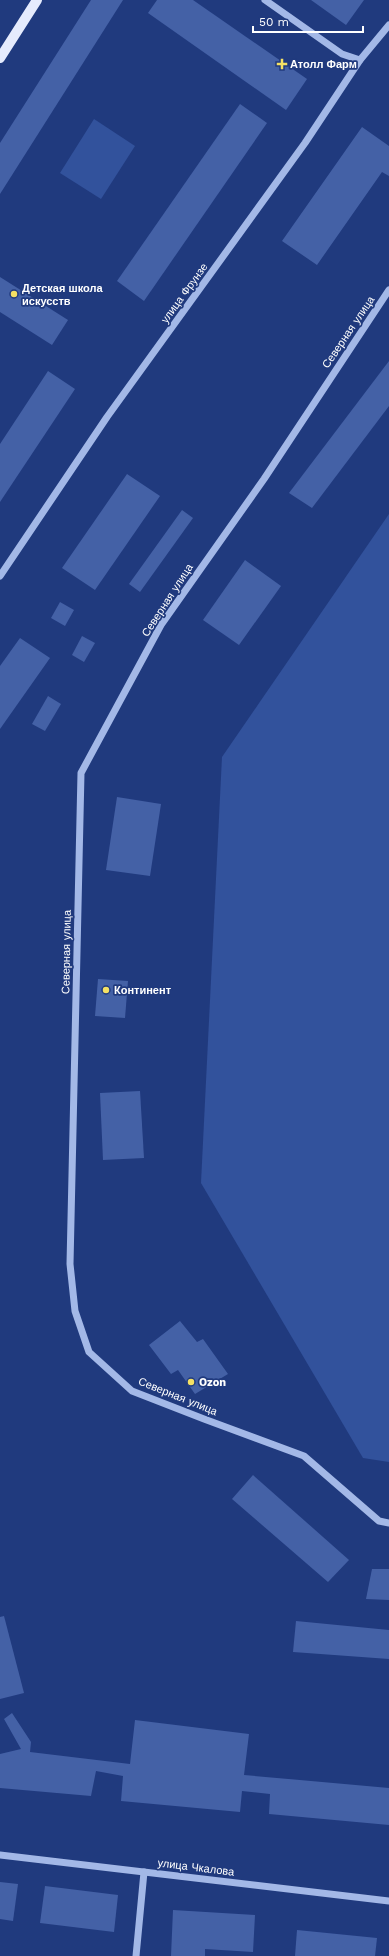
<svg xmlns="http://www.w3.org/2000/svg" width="389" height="1956" font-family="'Work Sans',sans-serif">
  <rect width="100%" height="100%" fill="#203a7e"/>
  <g fill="#32529c">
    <path d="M 94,119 L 135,146 L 101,199 L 60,173 Z"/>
    <path d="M 389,514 L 389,1462 L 363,1458 L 201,1183 L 222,757 Z"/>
  </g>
  <g fill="#4461a6">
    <path d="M 91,0 L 123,0 L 0,194 L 0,143 Z"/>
    <path d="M 157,0 L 193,0 L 307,79 L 286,110 L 148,13 Z"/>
    <path d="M 311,0 L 364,0 L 346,25 Z"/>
    <path d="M 240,104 L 267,123 L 144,301 L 117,281 Z"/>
    <path d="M 362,127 L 389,146 L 389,176 L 382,172 L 317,265 L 282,241 Z"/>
    <path d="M 0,277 L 68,320 L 52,345 L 0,312 Z"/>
    <path d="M 389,361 L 389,406 L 312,508 L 289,493 Z"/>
    <path d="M 48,371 L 75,389 L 0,502 L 0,444 Z"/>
    <path d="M 127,474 L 160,496 L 95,590 L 62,568 Z"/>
    <path d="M 182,510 L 193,518 L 140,592 L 129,584 Z"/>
    <path d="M 245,560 L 281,586 L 239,645 L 203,620 Z"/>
    <path d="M 60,602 L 74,610 L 65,626 L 51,618 Z"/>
    <path d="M 82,636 L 95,643 L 84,662 L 72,655 Z"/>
    <path d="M 20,638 L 50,658 L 0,729 L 0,666 Z"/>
    <path d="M 48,696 L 61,704 L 45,731 L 32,724 Z"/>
    <path d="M 117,797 L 161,804 L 150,876 L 106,870 Z"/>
    <path d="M 98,979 L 128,981 L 125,1018 L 95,1016 Z"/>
    <path d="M 140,1091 L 144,1158 L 103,1160 L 100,1093 Z"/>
    <path d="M 180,1321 L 197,1342 L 203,1339 L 228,1374 L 195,1394 L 178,1370 L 171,1374 L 149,1345 Z"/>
    <path d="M 253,1475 L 349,1560 L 328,1582 L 232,1499 Z"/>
    <path d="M 372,1569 L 389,1569 L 389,1600 L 366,1599 Z"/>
    <path d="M 4,1616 L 24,1693 L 0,1699 L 0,1617 Z"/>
    <path d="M 296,1621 L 389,1630 L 389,1659 L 293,1652 Z"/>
    <path d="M 12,1713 L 31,1742 L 30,1752 L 130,1764 L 135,1720 L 249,1734 L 244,1775 L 389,1788 L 389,1825 L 269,1814 L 270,1794 L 242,1791 L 240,1812 L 121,1801 L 123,1776 L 96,1771 L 91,1796 L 0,1788 L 0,1754 L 21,1749 L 4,1719 Z"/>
    <path d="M 0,1882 L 18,1884 L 13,1921 L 0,1919 Z"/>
    <path d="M 45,1886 L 118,1895 L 114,1932 L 40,1923 Z"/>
    <path d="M 173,1910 L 255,1915 L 253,1952 L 205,1949 L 205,1956 L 171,1956 Z"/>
    <path d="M 297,1930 L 377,1938 L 375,1956 L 295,1956 Z"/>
  </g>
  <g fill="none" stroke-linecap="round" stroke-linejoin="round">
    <g stroke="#a3b8e7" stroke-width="7">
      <path d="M 265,0 L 342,54 L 360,60"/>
      <path d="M 389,290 L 264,479 L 161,625 L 81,773 L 70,1264 L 75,1311 L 89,1352 L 132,1391 L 204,1419 L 304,1456 L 379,1521 L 389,1523"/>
      <path d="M 0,576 L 107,417 L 305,143 L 360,60 L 389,25"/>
      <path d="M 0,1855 L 389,1901"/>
      <path d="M 136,1956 L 144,1872"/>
    </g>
    <path stroke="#e5ebfd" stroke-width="10" d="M 0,58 L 37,0"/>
  </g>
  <g fill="#f5e164" stroke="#203a7e" stroke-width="1.5">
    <path d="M280 58h4v4h4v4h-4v4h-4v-4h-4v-4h4z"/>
    <circle cx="14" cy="294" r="4"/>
    <circle cx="106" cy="990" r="4"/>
    <circle cx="191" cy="1382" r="4"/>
  </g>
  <g text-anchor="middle" stroke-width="3.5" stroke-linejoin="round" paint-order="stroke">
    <g font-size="11" font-weight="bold" fill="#fff" stroke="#203a7e" text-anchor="start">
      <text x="290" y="68">Атолл Фарм</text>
      <text x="22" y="292">Детская школа<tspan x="22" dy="13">искусств</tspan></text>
      <text x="114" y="994">Континент</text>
      <text x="199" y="1386">Ozon</text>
    </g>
    <g font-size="11" fill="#fff" stroke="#203a7e">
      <text transform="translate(184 293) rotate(-54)" y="4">улица Фрунзе</text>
      <text transform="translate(348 332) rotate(-56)" y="4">Северная улица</text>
      <text transform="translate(167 600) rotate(-57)" y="4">Северная улица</text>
      <text transform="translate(66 952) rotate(-89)" y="4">Северная улица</text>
      <text transform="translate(178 1396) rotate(22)" y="4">Северная улица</text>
      <text transform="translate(196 1867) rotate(7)" y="4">улица Чкалова</text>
    </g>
  </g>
  <path d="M253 26v6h110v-6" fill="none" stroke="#ffffff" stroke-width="2"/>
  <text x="259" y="26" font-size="12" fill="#ffffff" stroke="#203a7e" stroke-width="3" paint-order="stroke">50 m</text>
</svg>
